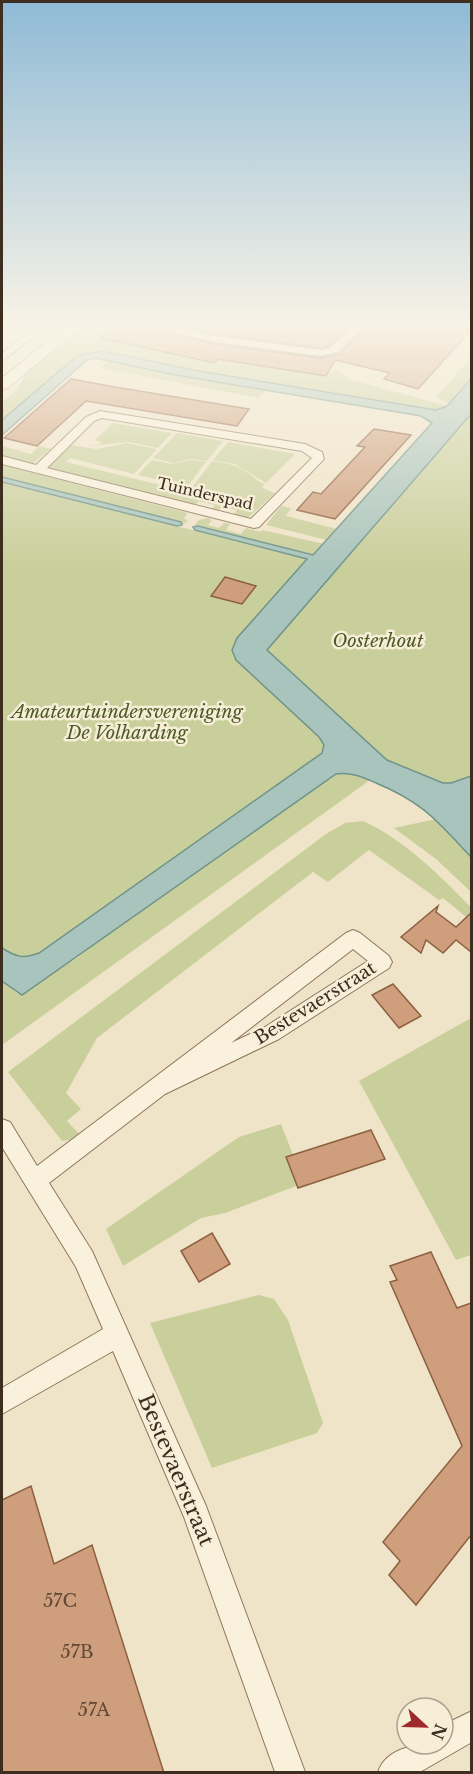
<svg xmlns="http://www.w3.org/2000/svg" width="473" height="1774" font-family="'Libre Baskerville',serif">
  <rect width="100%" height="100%" fill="#f0e4c8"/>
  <g fill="#c9cf9b">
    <path d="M 85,325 L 110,330 L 101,339 L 214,363 L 224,354 L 233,361 L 326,376 L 334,369 L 352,380 L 447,406 L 436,410 L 204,372 L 102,351 L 77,356 L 2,420 L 2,402 L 18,389 L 25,373 Z"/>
    <path d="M 471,358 L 471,379 L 449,404 L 436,397 Z"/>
    <path d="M 109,361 L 265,391 L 258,398 L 100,368 Z"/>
    <path d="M 471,414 L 471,840 L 250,648 Z"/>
    <path d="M 113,423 L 172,433 L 158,448 L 129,442 L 89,446 L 98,446 L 101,442 L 95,440 Z"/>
    <path d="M 177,433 L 223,441 L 207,461 L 190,459 L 173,463 L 153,458 Z"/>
    <path d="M 228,442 L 295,454 L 266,483 L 235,464 L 213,460 Z"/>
    <path d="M 127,443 L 157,449 L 134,474 L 70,458 L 66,462 L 247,506 L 249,502 L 192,488 L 212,461 C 224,463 235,464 245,471 C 253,476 256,481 265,484 L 262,488 L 275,493 L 248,518 L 233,516 L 237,510 L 222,507 L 217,512 L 211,511 L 215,505 L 199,501 L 194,506 L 46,469 L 72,445 L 96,449 Z"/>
    <path d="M 2,446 L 31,454 L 39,446 L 51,449 L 32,464 L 2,456 Z"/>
    <path d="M 152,460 L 171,464 L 191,460 L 206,462 L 187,487 L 138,475 Z"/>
    <path d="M 2,465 L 188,513 L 184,518 L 188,521 L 182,525 L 2,477 Z"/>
    <path d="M 2,482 L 308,559 L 237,638 L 236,660 L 319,737 L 324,745 L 322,753 L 301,769 L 39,953 C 23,959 16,957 2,948 Z"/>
    <path d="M 281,506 L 291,508 L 286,516 L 337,529 L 327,540 L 266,525 Z"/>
    <path d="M 208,518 L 212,520 L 208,525 L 219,528 L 224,523 L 230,524 L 226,530 L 241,534 L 246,528 L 261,532 L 262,530 L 324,544 L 313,555 L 198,526 L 193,527 L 199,520 Z"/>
    <path d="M 346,773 L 370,780 L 2,1045 L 2,981 L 17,993 L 77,958 L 120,924 L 336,774 Z"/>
    <path d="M 436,819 L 471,857 L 471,892 L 436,859 L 394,828 Z"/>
    <path d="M 363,821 C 405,840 439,875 471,907 L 471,921 L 443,898 L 439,900 L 369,850 L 328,882 L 313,872 L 97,1038 L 66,1093 L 81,1109 L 67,1121 L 79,1134 L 73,1139 L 62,1141 L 8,1072 L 326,834 L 345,823 Z"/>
    <path d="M 471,1018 L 471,1255 L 456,1260 L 359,1081 Z"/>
    <path d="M 281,1124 L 304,1183 L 225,1213 L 201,1218 L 123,1266 L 106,1229 L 239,1137 Z"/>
    <path d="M 259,1295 L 274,1299 L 288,1320 L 323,1423 L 317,1433 L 212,1468 L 150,1323 Z"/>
  </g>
  <g fill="#a9c4bc" stroke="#6f938a" stroke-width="1.5">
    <path d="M 102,351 L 204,372 L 436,410 L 447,406 L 471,379 L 471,414 L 267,650 L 387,760 L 443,783 L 451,783 L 471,776 L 471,857 C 437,821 424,803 376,783 C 362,777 351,772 336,774 L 22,995 L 2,981 L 2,948 C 16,957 23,959 39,953 L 322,753 L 324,745 L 319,737 L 236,660 L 232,650 L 237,638 L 307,559 L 195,530 L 193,527 L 198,526 L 313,555 L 432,423 L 421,416 L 175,375 L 95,358 L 87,360 L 2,435 L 2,420 L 77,356 Z"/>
    <path d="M 2,477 L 181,522 L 182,525 L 177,526 L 2,482 Z"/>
  </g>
  <g fill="#cf9f7d" stroke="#8d5f41" stroke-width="1.5">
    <path d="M 119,323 L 130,323 L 214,344 L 321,358 L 340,354 L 369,323 L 471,323 L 471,330 L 418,389 L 384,379 L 390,373 L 335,360 L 326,376 L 218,359 L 214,363 L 101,338 Z"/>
    <path d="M 161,323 L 353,323 L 329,346 L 321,348 L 214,334 Z"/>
    <path d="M 71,379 L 115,387 L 249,409 L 237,426 L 86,401 L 37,446 L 4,438 Z"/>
    <path d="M 374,429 L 411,435 L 335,519 L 297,510 L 313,492 L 321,494 L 365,447 L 357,446 Z"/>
    <path d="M 225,577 L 256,586 L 242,604 L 211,596 Z"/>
    <path d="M 438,906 L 436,912 L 456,927 L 471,913 L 471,952 L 456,940 L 443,953 L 426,940 L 421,953 L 401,937 Z"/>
    <path d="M 393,984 L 421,1016 L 399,1028 L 372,995 Z"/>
    <path d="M 371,1130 L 385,1159 L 298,1188 L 286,1157 Z"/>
    <path d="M 212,1233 L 230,1264 L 199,1282 L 181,1251 Z"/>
    <path d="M 431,1252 L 457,1308 L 471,1303 L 471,1535 L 416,1605 L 389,1575 L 400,1561 L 383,1542 L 462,1446 L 390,1282 L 397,1280 L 390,1266 Z"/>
    <path d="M 31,1486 L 54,1564 L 92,1545 L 164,1773 L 2,1773 L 2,1500 Z"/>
  </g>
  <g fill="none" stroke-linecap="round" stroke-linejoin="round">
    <defs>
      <g id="street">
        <path d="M 41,323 L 52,323 L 2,361 L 2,353 Z"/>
        <path d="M 132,323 L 151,323 L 214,336 L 321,350 L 330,348 L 356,323 L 367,323 L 338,352 L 321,356 L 214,342 Z"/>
        <path d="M 100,411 L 305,444 L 322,452 L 324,459 L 259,527 L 254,528 L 2,464 L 2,456 L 36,465 L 86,417 ZM 102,418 L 302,451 L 312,458 L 251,519 L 47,468 L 94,421 Z"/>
        <path d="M 353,930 L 360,933 L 389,956 L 392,962 L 389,968 L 279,1039 L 165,1094 L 49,1183 L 92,1251 L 206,1506 L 305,1772 L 275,1772 L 184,1517 L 113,1351 L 2,1414 L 2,1388 L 103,1329 L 76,1267 L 2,1147 L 2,1119 L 10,1122 L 37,1166 L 346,933 ZM 353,949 L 368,961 L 265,1027 L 231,1043 Z"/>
        <path d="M 472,1711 L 472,1742 L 420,1772 L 378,1772 C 387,1746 419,1744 443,1744 L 443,1725 Z"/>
      </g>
      <path id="secondary" d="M 70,323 L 86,323 L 8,388 L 2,390 L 2,378 Z"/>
    </defs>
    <use href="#street" stroke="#8d765c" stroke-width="2"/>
    <use href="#secondary" stroke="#6f573f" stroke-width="1"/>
    <use href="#street" fill="#faf1dc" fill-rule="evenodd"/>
    <use href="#secondary" fill="#faf1dc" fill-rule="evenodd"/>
  </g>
  <linearGradient id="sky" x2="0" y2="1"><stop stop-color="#8fbad6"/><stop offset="0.57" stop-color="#f8f3e6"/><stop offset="1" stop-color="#f8f3e6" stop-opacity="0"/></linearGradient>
  <rect width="473" height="571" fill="url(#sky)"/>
  <g text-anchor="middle" stroke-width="5" stroke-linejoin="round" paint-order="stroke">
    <g font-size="15" fill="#3d2e20" stroke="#f7eed8">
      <text transform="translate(205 494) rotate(13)" y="5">Tuinderspad</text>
    </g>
    <g font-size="18" font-style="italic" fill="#4d5a26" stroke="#f7eed8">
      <text x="378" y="647">Oosterhout</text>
      <text x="127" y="718">Amateurtuindersvereniging<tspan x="127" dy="21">De Volharding</tspan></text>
    </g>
    <g font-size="18" fill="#3d2e20" stroke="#f7eed8">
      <text transform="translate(315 1003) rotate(-32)" y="6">Bestevaerstraat</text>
    </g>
    <g font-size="18" fill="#624a37">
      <text x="60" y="1607">57C</text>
      <text x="77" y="1658">57B</text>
      <text x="94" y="1716">57A</text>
    </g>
    <g font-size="21" fill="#3d2e20" stroke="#f7eed8">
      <text transform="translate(176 1470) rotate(67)" y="7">Bestevaerstraat</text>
    </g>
  </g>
  <rect width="473" height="1774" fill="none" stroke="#3d2e20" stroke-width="6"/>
  <g transform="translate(425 1726) rotate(112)"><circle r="28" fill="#f7eed8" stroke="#ada18e" stroke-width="1.5"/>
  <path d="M0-4.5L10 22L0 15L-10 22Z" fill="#9e2a2b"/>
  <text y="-9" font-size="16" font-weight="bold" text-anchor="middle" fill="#3d2e20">N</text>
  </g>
</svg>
